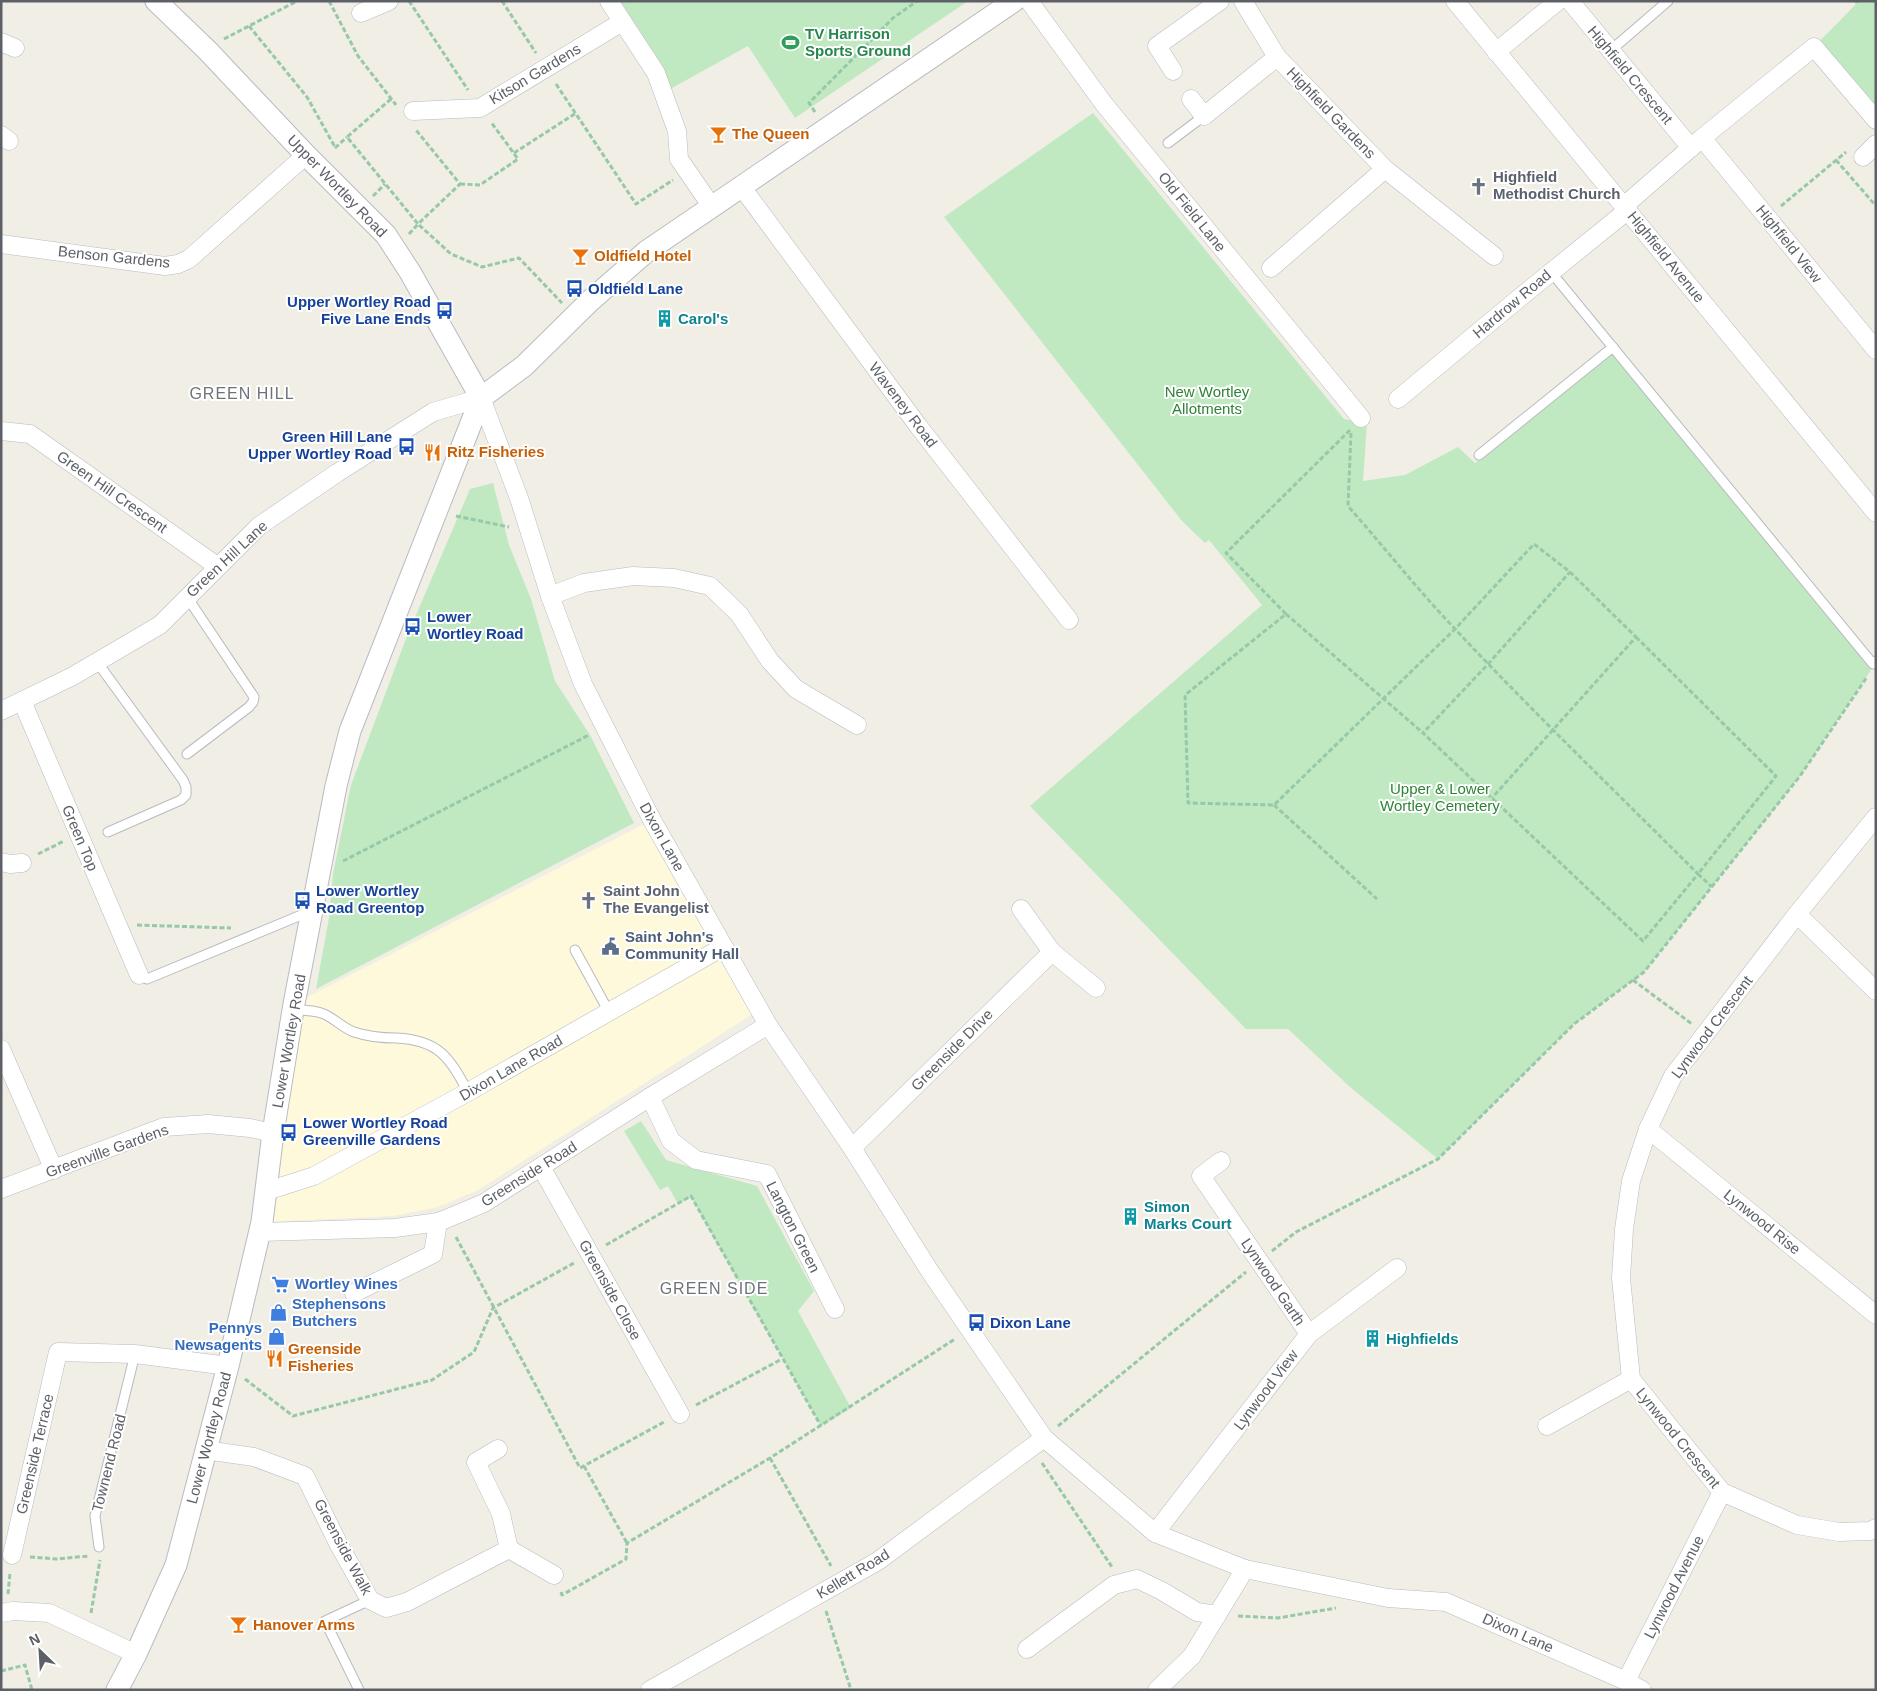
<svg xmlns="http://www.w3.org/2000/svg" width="1877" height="1691" font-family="Helvetica,sans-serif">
  <rect width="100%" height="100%" fill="#f0eee5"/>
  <path fill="#fff9db" d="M 652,820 L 759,1010 L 478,1190 L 438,1207 L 393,1216 L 263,1222 L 294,1004 Z"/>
  <g fill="#c0e9c2">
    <path d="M 609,1 L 968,1 L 795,118 L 748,46 L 663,93 Z"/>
    <path d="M 1859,1 L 1876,1 L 1876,112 L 1814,47 Z"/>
    <path d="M 1093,113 L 1344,419 L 1367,423 L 1363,481 L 1405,475 L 1458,447 L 1475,463 L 1613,352 L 1871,670 L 1800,776 L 1644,972 L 1574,1024 L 1438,1159 L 1350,1087 L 1288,1029 L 1246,1029 L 1030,806 L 1262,605 L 1209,540 L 1205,543 L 1182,521 L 944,217 Z"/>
    <path d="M 493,483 L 509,545 L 531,599 L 555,681 L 590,735 L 634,823 L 316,989 L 329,918 L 333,874 L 351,785 L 407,636 L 470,489 Z"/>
    <path d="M 641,1121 L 666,1160 L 757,1186 L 814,1291 L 798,1311 L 851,1408 L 821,1426 L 691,1197 L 678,1204 L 668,1186 L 660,1190 L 624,1131 Z"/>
  </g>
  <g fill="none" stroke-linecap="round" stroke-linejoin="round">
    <defs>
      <g id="service">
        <path d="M 1610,51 L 1668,1"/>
        <path d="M 1168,143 L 1204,116"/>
        <path d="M 1551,272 L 1873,664 L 1876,661"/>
        <path d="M 1479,455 L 1613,347"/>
        <path d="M 187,597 L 254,697 L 253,702 L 249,707 L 187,754"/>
        <path d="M 97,662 L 183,780 L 186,787 L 186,795 L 181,800 L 108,832"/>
        <path d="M 575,950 L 609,1012"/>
        <path d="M 139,975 L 147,979 L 311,911"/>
        <path d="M 294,1010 C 304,1010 315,1010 324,1014 C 335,1019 343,1028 354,1032 C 369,1037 381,1038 396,1038 C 439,1040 449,1057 468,1092"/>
        <path d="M 99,1547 L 95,1516 L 135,1354"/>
        <path d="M 359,1690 L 325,1621 L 370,1600"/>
      </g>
      <g id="minor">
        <path d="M 609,1 L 656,73 L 677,131 L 679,159 L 712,207"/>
        <path d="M 1029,1 L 1104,104 L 1361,418"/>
        <path d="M 1243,1 L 1277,57 L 1385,169 L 1494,256"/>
        <path d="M 1455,1 L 1876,513"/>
        <path d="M 1570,1 L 1691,148"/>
        <path d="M 361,13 L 389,1"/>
        <path d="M 1,42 L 15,48"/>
        <path d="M 1496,52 L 1558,1"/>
        <path d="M 1173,71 L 1157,46 L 1220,1"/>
        <path d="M 1191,99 L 1204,116 L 1277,57"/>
        <path d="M 413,111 L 480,108 L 622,22"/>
        <path d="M 1,135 L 9,141"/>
        <path d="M 1702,138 L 1876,350"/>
        <path d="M 1863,157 L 1876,144"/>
        <path d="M 741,186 L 919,427 L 1069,620"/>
        <path d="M 1624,206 L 1702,138 L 1814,47 L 1876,120"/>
        <path d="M 1,244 L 165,266 L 178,264 L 189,259 L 306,155"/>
        <path d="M 1271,268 L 1385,169"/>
        <path d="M 1398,399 L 1523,295 L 1628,210"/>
        <path d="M 1,431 L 30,434 L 217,566"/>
        <path d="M 550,596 L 584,583 L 633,576 L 674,578 L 710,586 L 739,614 L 770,661 L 796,689 L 857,725"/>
        <path d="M 22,701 L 139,975"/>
        <path d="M 1,711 L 73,676 L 160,625 L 259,526 L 337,473 L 433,412 L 481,398 L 519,498 L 550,596 L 583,684 L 652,820 L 768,1025 L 852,1148 L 931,1273 L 1044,1438 L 1155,1533 L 1245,1569 L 1388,1598 L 1446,1602 L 1626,1681 L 1642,1690"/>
        <path d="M 1876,817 L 1797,914 L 1673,1076 L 1648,1129 L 1631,1181 L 1624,1229 L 1621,1278 L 1631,1379 L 1722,1492 L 1797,1525 L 1839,1532 L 1870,1531 L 1876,1528"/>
        <path d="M 1,862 L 10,864 L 22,863"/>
        <path d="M 1021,909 L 1052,952 L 1096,988"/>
        <path d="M 1797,914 L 1876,991"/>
        <path d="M 1,1049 L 54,1170"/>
        <path d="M 650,1097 L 671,1141 L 696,1160 L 767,1174 L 835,1309"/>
        <path d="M 1648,1129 L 1876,1315"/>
        <path d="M 852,1148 L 1052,952"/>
        <path d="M 1221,1161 L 1201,1176 L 1309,1334"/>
        <path d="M 541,1167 L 680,1414"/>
        <path d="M 1,1189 L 164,1127 L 208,1124 L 250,1128 L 273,1133"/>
        <path d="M 267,1191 L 314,1176 L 468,1092 L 723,947"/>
        <path d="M 260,1232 L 395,1228 L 438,1222 L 446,1219 L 484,1203 L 650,1097 L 768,1025"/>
        <path d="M 354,1293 L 433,1254 L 438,1222"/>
        <path d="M 1547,1426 L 1631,1379"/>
        <path d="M 205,1450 L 254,1457 L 305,1476 L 339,1545 L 370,1600 L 386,1608 L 407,1602 L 509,1549 L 501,1514 L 476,1462 L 498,1449"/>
        <path d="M 1155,1533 L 1309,1334 L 1397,1268"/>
        <path d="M 509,1549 L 554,1575"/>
        <path d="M 12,1555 L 58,1352 L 135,1354 L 228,1366"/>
        <path d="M 1,1613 L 13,1611 L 49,1613 L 136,1654"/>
        <path d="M 1027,1649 L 1114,1585 L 1137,1579 L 1162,1591 L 1197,1612 L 1217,1615 L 1245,1569"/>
        <path d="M 1626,1681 L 1722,1492"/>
        <path d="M 650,1690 L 878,1561 L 1044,1438"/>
        <path d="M 1157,1690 L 1192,1656 L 1217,1615"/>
      </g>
      <g id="tertiary">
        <path d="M 156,1 L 207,50 L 306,155 L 386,235 L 410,272 L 481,398"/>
        <path d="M 481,398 L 524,366 L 590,301 L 647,251 L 1014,1"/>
        <path d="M 117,1690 L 136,1654 L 176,1565 L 228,1366 L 262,1222 L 273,1133 L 294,1004 L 336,786 L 350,731 L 481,398"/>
      </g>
    </defs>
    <use href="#service" stroke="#b8bbc0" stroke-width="11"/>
    <use href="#minor" stroke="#b8bbc0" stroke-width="19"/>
    <use href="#tertiary" stroke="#b8bbc0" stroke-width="23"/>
    <g stroke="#97c8a8" stroke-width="3" stroke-dasharray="5 2.5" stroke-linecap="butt">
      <path d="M 329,1 L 358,56 L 396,105"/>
      <path d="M 409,1 L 468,90"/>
      <path d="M 502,1 L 536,53"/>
      <path d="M 1856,1 L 1857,3"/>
      <path d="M 249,26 L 307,97 L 335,147"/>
      <path d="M 224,39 L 297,1"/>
      <path d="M 556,84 L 636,204 L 673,180"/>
      <path d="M 391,99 L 347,137 L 418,224 L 460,184 L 416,130"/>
      <path d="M 815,112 L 809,103 L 893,18 L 917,1"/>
      <path d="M 335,148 L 347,137"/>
      <path d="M 514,153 L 576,113"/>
      <path d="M 1836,160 L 1876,206"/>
      <path d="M 460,184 L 480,185 L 518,159 L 491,122"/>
      <path d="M 373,196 L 385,184"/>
      <path d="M 1781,206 L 1846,152"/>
      <path d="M 409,234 L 418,224 L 451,254 L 482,267 L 519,258 L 562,303"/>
      <path d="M 1350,430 L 1226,553 L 1286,614 L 1185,695 L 1188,803 L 1274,805 L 1455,629 L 1534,544 L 1570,572 L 1636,637 L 1492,798"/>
      <path d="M 1351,433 L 1348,506 C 1384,547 1418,590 1455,629 C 1534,713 1617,793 1698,874 L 1643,941 L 1423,733 L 1489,663 L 1570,572"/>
      <path d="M 456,516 L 509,527"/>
      <path d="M 1286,614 L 1423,733"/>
      <path d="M 1636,637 L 1776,776 L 1698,874 L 1712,887"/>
      <path d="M 1274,805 L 1377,899"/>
      <path d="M 38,854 L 64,841"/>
      <path d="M 343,861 L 589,735"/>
      <path d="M 137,925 L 231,928"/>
      <path d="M 1633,980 L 1692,1024"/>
      <path d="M 456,1237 L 580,1468 L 664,1422"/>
      <path d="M 606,1245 L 691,1196 L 821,1426"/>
      <path d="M 1272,1251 L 1296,1232 L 1438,1159 L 1574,1024 L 1644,972 L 1800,776 L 1867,677"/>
      <path d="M 245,1379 L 293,1416 L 432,1380 L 474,1352 L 493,1308 L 574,1263"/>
      <path d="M 696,1405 L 782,1359"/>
      <path d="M 1058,1426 L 1246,1272"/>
      <path d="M 770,1458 L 831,1566"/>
      <path d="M 1042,1463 L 1112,1567"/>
      <path d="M 584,1466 L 627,1543"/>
      <path d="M 30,1557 L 57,1559 L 89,1556"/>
      <path d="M 561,1592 L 562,1595 L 626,1559 L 627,1543 L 770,1458 L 955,1339"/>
      <path d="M 8,1594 L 10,1573"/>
      <path d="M 826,1611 L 851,1690"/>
      <path d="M 91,1613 L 100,1560"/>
      <path d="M 1238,1616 L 1278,1618 L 1336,1608"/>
      <path d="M 1,1671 L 25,1665 L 32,1690"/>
    </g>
    <use href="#service" stroke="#fff" stroke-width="9"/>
    <use href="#minor" stroke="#fff" stroke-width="18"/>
    <use href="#tertiary" stroke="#fff" stroke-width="21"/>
  </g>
  <defs>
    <symbol id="stadium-bare" viewBox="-9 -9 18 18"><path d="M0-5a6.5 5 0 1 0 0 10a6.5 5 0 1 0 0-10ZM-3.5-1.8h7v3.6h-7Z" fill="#2e9e5b" stroke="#fff" stroke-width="2.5" paint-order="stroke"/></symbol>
    <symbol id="bar-bare" viewBox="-9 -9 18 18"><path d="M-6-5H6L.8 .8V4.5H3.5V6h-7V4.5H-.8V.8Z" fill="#e8710a" stroke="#fff" stroke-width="2.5" paint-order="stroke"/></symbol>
    <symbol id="church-bare" viewBox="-9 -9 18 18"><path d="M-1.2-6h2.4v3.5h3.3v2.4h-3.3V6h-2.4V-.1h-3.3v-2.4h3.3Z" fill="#6b7280" stroke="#fff" stroke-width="2.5" paint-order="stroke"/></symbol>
    <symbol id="bus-bare" viewBox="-9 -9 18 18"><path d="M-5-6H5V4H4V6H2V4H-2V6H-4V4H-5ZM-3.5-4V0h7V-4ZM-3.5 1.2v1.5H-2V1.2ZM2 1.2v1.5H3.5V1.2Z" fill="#1a4fb4" stroke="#fff" stroke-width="2.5" paint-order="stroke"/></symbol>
    <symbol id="building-bare" viewBox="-9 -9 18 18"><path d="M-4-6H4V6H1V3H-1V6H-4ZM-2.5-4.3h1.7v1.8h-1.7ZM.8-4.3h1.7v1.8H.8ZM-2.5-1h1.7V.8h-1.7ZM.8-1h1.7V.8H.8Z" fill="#0f9aa8" stroke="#fff" stroke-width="2.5" paint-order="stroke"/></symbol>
    <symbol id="restaurant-bare" viewBox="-9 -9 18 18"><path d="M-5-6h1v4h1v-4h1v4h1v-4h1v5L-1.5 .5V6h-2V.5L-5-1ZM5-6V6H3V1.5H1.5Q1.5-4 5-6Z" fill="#e8710a" stroke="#fff" stroke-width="2.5" paint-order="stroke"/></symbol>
    <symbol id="civic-bare" viewBox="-9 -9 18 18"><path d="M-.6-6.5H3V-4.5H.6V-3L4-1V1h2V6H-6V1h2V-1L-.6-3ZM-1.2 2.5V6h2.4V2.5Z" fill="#5c6f8a" stroke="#fff" stroke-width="2.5" paint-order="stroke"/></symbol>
    <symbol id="supermarket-bare" viewBox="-9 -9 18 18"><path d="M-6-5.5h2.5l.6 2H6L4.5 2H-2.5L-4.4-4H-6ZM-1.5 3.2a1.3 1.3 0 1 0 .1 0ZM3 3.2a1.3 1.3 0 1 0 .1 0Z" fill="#3f7fe0" stroke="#fff" stroke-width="2.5" paint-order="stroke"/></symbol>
    <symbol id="shop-bare" viewBox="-9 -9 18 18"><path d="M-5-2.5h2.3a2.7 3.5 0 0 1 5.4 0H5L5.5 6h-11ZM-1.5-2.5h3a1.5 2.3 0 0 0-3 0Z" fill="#3f7fe0" stroke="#fff" stroke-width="2.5" paint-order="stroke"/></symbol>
  </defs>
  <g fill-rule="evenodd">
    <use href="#stadium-bare" x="778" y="30" width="25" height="25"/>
    <use href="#bar-bare" x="706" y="122" width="25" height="25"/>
    <use href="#church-bare" x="1466" y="174" width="25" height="25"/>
    <use href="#bar-bare" x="568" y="244" width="25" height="25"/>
    <use href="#bus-bare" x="562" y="276" width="25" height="25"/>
    <use href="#bus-bare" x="432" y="298" width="25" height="25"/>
    <use href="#building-bare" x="652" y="306" width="25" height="25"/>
    <use href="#bus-bare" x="394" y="434" width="25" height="25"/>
    <use href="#restaurant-bare" x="420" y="440" width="25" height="25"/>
    <use href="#bus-bare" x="400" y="614" width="25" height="25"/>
    <use href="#bus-bare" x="290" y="888" width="25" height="25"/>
    <use href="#church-bare" x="576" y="888" width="25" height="25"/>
    <use href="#civic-bare" x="598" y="934" width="25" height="25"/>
    <use href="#bus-bare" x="276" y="1120" width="25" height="25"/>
    <use href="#building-bare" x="1118" y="1204" width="25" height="25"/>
    <use href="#supermarket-bare" x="268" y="1272" width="25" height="25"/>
    <use href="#shop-bare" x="266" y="1300" width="25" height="25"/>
    <use href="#bus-bare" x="964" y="1310" width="25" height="25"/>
    <use href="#shop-bare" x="264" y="1324" width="25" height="25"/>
    <use href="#building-bare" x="1360" y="1326" width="25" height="25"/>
    <use href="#restaurant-bare" x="262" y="1346" width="25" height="25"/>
    <use href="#bar-bare" x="226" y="1612" width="25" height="25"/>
  </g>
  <g text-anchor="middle" stroke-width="4" stroke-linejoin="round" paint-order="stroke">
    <g font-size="15" font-weight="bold" fill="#27864d" stroke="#fff" text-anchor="start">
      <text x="805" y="39">TV Harrison<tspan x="805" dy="17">Sports Ground</tspan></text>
    </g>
    <g font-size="15" fill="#5d6167" stroke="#fff">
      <text transform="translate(535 74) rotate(-31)" y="5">Kitson Gardens</text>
      <text transform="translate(1630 75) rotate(50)" y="5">Highfield Crescent</text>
      <text transform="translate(1331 113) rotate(46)" y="5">Highfield Gardens</text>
      <text transform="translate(337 186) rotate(46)" y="5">Upper Wortley Road</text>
      <text transform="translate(1192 212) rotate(51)" y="5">Old Field Lane</text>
      <text transform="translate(1789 244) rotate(51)" y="5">Highfield View</text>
      <text transform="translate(114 257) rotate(6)" y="5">Benson Gardens</text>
      <text transform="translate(1666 257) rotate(51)" y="5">Highfield Avenue</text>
      <text transform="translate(1512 304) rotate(-40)" y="5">Hardrow Road</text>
      <text transform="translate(903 405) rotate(53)" y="5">Waveney Road</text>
      <text transform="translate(112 492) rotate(35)" y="5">Green Hill Crescent</text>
      <text transform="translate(227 559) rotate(-43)" y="5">Green Hill Lane</text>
      <text transform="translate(662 837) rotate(61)" y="5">Dixon Lane</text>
      <text transform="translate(80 838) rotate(67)" y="5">Green Top</text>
      <text transform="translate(1712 1027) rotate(-53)" y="5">Lynwood Crescent</text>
      <text transform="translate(289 1041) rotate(-80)" y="5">Lower Wortley Road</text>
      <text transform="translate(952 1050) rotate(-45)" y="5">Greenside Drive</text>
      <text transform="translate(511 1068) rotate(-30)" y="5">Dixon Lane Road</text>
      <text transform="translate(107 1151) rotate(-20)" y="5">Greenville Gardens</text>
      <text transform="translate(529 1174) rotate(-32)" y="5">Greenside Road</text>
      <text transform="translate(1762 1222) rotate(39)" y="5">Lynwood Rise</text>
      <text transform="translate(793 1227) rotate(63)" y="5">Langton Green</text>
      <text transform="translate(1273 1282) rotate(56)" y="5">Lynwood Garth</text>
      <text transform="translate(610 1290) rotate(61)" y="5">Greenside Close</text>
      <text transform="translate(1266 1390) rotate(-53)" y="5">Lynwood View</text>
      <text transform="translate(209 1438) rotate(-75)" y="5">Lower Wortley Road</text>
      <text transform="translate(1678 1438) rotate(51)" y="5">Lynwood Crescent</text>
      <text transform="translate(35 1454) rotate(-77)" y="5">Greenside Terrace</text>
      <text transform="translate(109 1463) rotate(-76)" y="5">Townend Road</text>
      <text transform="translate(343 1547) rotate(62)" y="5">Greenside Walk</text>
      <text transform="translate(853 1574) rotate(-31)" y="5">Kellett Road</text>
      <text transform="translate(1674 1587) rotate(-63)" y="5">Lynwood Avenue</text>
      <text transform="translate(1518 1633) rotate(24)" y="5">Dixon Lane</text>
    </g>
    <g font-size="15" font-weight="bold" fill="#c56008" stroke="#fff" text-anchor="start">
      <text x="732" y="139">The Queen</text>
      <text x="594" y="261">Oldfield Hotel</text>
      <text x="447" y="457">Ritz Fisheries</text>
      <text x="288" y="1354">Greenside<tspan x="288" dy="17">Fisheries</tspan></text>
      <text x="253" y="1630">Hanover Arms</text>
    </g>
    <g font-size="15" font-weight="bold" fill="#5b616d" stroke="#fff" text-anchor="start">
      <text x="1493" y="182">Highfield<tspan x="1493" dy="17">Methodist Church</tspan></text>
      <text x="603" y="896">Saint John<tspan x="603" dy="17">The Evangelist</tspan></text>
    </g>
    <g font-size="15" font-weight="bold" fill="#164399" stroke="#fff" text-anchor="start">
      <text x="588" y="294">Oldfield Lane</text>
      <text x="431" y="307" text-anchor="end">Upper Wortley Road<tspan x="431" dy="17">Five Lane Ends</tspan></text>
      <text x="392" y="442" text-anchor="end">Green Hill Lane<tspan x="392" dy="17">Upper Wortley Road</tspan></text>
      <text x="427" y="622">Lower<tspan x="427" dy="17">Wortley Road</tspan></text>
      <text x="316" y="896">Lower Wortley<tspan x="316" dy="17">Road Greentop</tspan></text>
      <text x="303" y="1128">Lower Wortley Road<tspan x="303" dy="17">Greenville Gardens</tspan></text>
      <text x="990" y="1328">Dixon Lane</text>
    </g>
    <g font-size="15" font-weight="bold" fill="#0d838f" stroke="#fff" text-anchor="start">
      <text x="678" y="324">Carol's</text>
      <text x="1144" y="1212">Simon<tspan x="1144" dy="17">Marks Court</tspan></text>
      <text x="1386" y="1344">Highfields</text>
    </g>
    <g font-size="15" fill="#2f8337" stroke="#fff">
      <text x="1207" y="397">New Wortley<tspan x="1207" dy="17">Allotments</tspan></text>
      <text x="1440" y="794">Upper &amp; Lower<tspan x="1440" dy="17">Wortley Cemetery</tspan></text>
    </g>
    <g font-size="15" font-weight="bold" fill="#4e5e75" stroke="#fff" text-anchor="start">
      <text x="625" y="942">Saint John's<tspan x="625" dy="17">Community Hall</tspan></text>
    </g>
    <g font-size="15" font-weight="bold" fill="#366cbe" stroke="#fff" text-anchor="start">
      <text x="295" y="1289">Wortley Wines</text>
      <text x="292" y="1309">Stephensons<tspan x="292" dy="17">Butchers</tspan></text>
      <text x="262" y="1333" text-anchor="end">Pennys<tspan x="262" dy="17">Newsagents</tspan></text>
    </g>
    <g font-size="16" letter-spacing="1" fill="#6e7379" stroke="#fff">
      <text x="242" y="399">GREEN HILL</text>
      <text x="714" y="1294">GREEN SIDE</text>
    </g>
  </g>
  <rect width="1877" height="1691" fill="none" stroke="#5d6167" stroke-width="5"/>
  <g transform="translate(40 1651) rotate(335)" stroke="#ffffff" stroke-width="4" paint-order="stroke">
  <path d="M0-4L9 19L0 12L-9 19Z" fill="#5d6167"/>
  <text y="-8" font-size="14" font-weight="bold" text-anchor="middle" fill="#5d6167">N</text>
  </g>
</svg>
